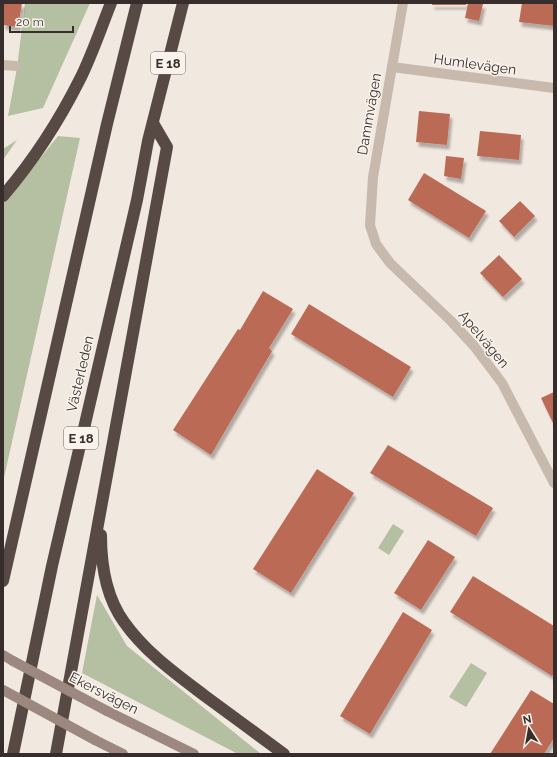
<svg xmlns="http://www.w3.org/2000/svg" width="557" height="757" font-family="Raleway,sans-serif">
  <defs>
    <filter id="shadow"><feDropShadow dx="2.5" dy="4.5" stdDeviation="1" flood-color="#0004"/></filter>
  </defs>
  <rect width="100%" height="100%" fill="#f1e8e0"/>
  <g fill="#b5bfa1">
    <path d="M 25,3 L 90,3 L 43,108 L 8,116 L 17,68 Z"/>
    <path d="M 58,136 L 80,138 L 3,482 L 3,204 Z"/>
    <path d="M 17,140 L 3,160 L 3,149 Z"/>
    <path d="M 393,524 L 404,531 L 389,555 L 378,548 Z"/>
    <path d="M 97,595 L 127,646 L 261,754 L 238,754 L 82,673 Z"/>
    <path d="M 471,663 L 487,673 L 466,707 L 449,697 Z"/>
  </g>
  <g fill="#ba6b55" filter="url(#shadow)">
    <path d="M 3,3 L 22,3 L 18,27 L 3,25 Z"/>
    <rect x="432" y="3" width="34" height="2"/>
    <path d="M 468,3 L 483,4 L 479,21 L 465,18 Z"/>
    <path d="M 522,3 L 554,3 L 554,26 L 519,22 Z"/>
    <path d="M 419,111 L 450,114 L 447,145 L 416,142 Z"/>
    <path d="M 480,131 L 521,135 L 519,160 L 477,156 Z"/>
    <path d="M 446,156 L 464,158 L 461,179 L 444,176 Z"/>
    <path d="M 424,173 L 486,211 L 469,238 L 408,200 Z"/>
    <path d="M 520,201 L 535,216 L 514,237 L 499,221 Z"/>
    <path d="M 499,255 L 522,279 L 503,297 L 480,273 Z"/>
    <path d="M 263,291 L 293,309 L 269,348 L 272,351 L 211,455 L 173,430 L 238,329 L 240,330 Z"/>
    <path d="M 309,304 L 411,367 L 393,397 L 291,334 Z"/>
    <path d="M 554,392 L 554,425 L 541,398 Z"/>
    <path d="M 388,445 L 493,508 L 476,536 L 370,473 Z"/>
    <path d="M 317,469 L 354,493 L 291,593 L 253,569 Z"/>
    <path d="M 428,540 L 455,557 L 421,610 L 394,593 Z"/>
    <path d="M 473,576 L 554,626 L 554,673 L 552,676 L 450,612 Z"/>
    <path d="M 403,612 L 432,630 L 370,734 L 340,716 Z"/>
    <path d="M 531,690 L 554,704 L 554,738 L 544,754 L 490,754 Z"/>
  </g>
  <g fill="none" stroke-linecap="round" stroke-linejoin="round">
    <g stroke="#c8b9ad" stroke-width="10">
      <path d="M 403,3 L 373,177 L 370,225 L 376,244 L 390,263 L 451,321 L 474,346 L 502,383 L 554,483"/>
      <path d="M 3,65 L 16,66"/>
      <path d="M 392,67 L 554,88"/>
    </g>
    <g stroke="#9c887e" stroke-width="10">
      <path d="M 3,655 L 13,661"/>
      <path d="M 107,711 L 194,754"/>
      <path d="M 95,740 L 123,754"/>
    </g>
    <g stroke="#574943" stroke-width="12">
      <path d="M 3,196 C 33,161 59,121 80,79 C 92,55 101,28 111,3"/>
      <path d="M 101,535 C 101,564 106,597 124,622 C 145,652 176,674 205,696 C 231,715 258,735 284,754"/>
      <path d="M 3,581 L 107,124 L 137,3"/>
      <path d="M 13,754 L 52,566 L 137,200 L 148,141 L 183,3"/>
      <path d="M 56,754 L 167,147 L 153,123"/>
    </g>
    <g stroke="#9c887e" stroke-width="10">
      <path d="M 13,661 L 107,711"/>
      <path d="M 3,690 L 95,740"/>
    </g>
  </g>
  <g text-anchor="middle" stroke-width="3" stroke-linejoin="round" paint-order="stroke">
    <g fill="#f9f3ec" stroke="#716965" stroke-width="1">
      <rect x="151" y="52" width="34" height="22" rx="3"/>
      <rect x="64" y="427" width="34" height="22" rx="3"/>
    </g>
    <g font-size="13" font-weight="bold" fill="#372e2b">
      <text x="168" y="68">E 18</text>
      <text x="81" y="443">E 18</text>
    </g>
    <g font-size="14" fill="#372e2b" stroke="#f9f3ec">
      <text transform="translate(475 64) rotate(8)" y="5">Humlevägen</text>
      <text transform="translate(369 114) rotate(-80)" y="5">Dammvägen</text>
      <text transform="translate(484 339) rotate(50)" y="5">Apelvägen</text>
      <text transform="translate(80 374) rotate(-77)" y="5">Västerleden</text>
      <text transform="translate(104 693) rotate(27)" y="5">Ekersvägen</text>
    </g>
  </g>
  <rect width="557" height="757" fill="none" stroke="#372e2b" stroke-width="8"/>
  <g transform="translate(529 729) rotate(349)" stroke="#f9f3ec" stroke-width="3" paint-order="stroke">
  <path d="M0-3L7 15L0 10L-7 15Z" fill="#372e2b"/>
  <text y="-6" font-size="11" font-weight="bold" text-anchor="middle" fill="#372e2b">N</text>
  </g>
  <path d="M10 26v6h63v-6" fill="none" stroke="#372e2b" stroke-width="2"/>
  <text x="16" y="26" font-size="12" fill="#372e2b" stroke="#f9f3ec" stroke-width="3" paint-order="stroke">20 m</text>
</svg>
